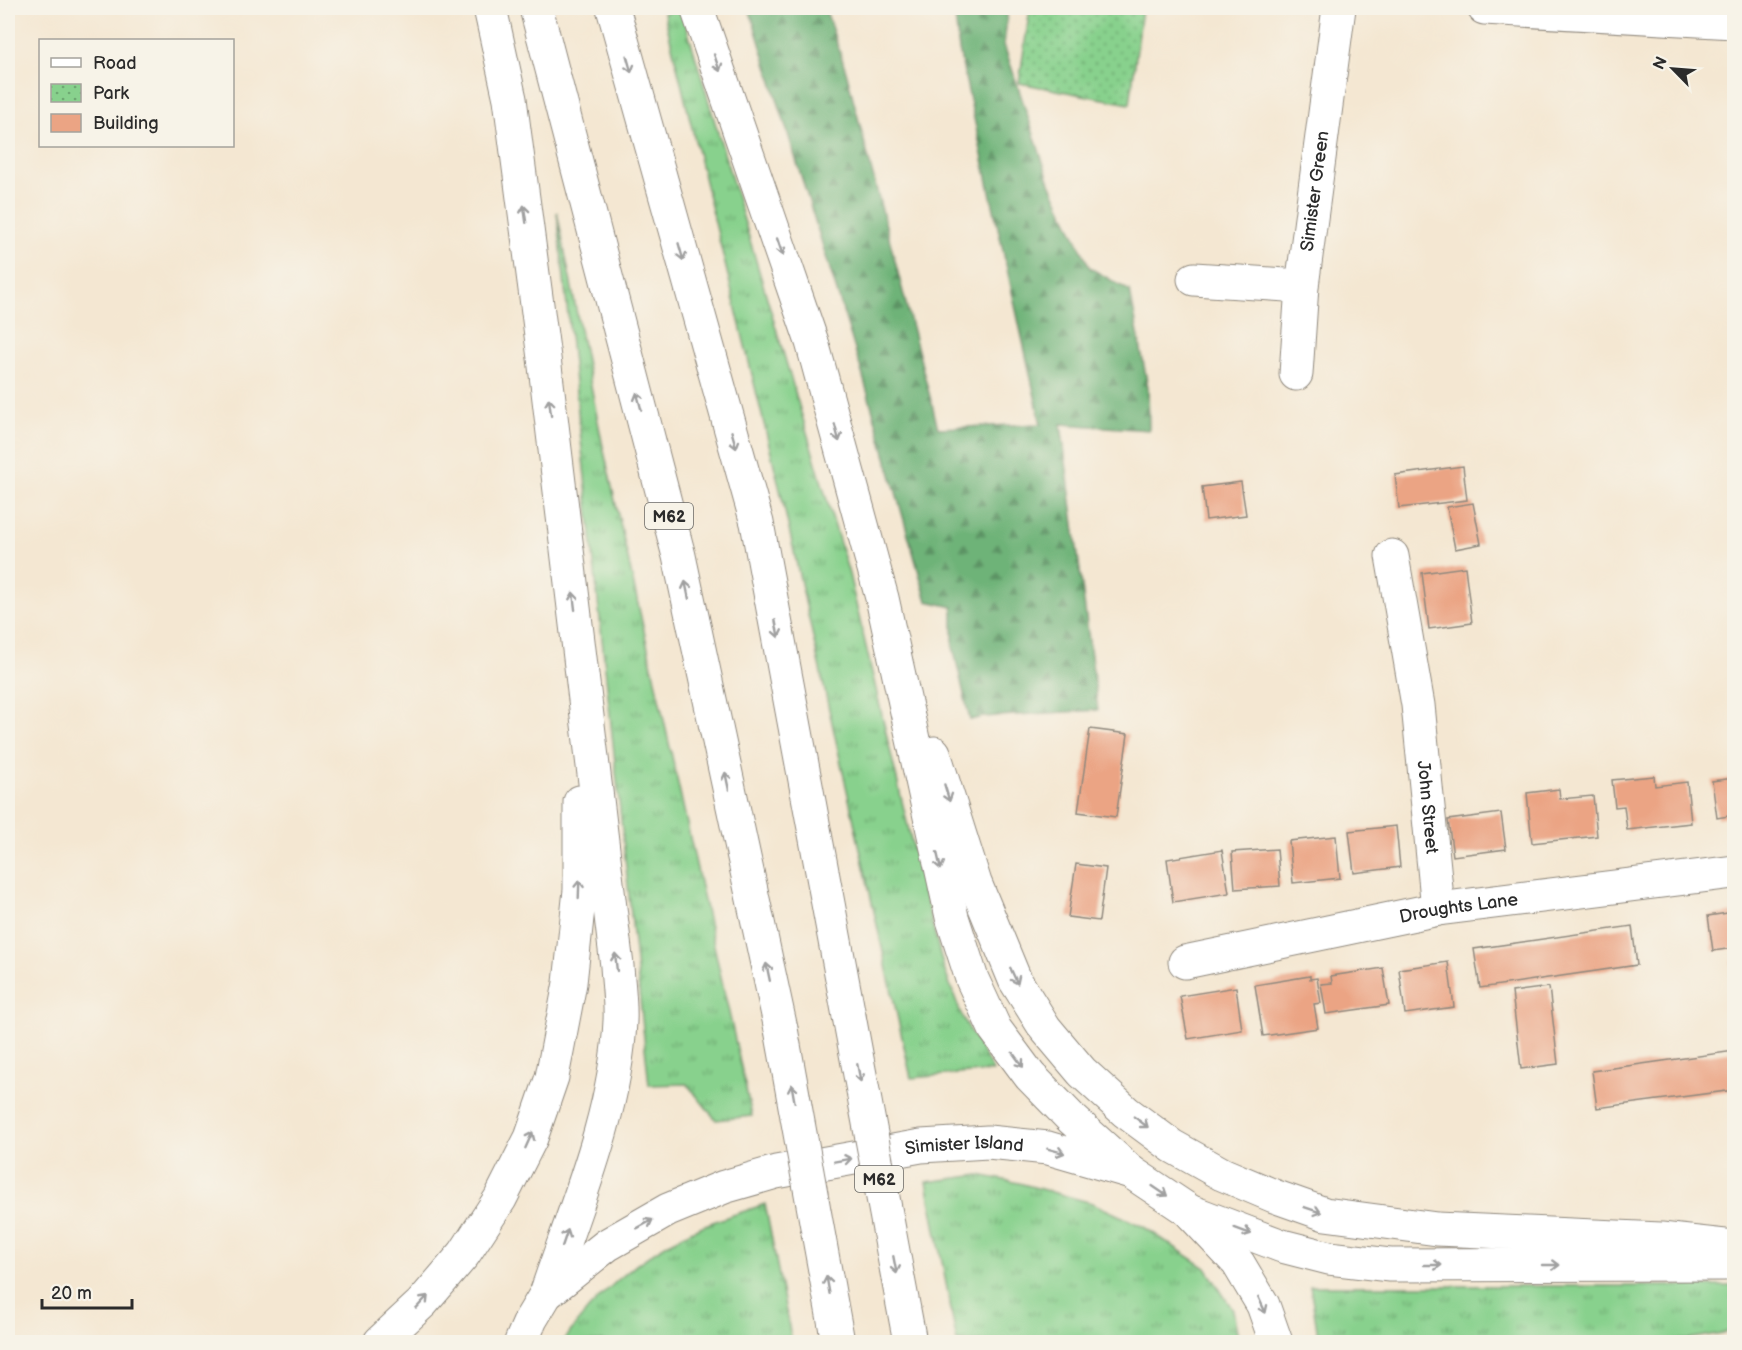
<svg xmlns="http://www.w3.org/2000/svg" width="1742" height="1350" font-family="'Balsamiq Sans',sans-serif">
  <defs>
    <pattern id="grass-tufts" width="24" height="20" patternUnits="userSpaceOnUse" patternTransform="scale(1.5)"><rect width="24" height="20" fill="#88d18d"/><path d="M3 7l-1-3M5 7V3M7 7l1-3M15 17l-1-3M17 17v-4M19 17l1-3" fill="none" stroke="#6faa73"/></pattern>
    <pattern id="forest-firs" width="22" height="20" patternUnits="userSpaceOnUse" patternTransform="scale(1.5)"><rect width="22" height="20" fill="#6eb378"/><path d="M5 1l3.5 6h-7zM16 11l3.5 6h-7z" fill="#5b9263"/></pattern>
    <pattern id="park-dots" width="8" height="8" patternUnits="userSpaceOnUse" patternTransform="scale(1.5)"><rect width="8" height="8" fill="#88d18d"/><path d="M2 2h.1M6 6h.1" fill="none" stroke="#6faa73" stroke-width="1.8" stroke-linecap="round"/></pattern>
  </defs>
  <rect width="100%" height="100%" fill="#f7f3e8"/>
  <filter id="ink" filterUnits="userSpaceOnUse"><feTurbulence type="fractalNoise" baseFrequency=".0167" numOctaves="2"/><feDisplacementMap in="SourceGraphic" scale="12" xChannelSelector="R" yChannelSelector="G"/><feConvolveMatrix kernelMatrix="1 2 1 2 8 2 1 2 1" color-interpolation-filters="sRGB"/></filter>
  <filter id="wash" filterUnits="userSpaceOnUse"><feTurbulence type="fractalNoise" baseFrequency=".008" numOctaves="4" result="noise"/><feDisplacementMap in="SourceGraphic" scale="24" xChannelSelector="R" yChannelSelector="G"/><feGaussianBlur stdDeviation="1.35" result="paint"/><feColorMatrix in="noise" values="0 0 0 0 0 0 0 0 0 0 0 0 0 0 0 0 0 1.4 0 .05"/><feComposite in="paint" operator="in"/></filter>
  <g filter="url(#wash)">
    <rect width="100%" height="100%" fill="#f4e7d2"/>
    <g fill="url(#grass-tufts)" stroke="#5a7e5c" stroke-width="1.5">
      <path d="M 681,8 L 849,574 L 920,878 L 944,969 L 962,1016 L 993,1071 L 911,1078 L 782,498 L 664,13 Z"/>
      <path d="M 557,212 L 602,442 L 752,1116 L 716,1120 L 687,1084 L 649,1085 Z"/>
      <path d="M 979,1175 L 1019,1183 L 1092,1203 L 1144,1227 L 1206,1268 L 1233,1310 L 1239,1342 L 957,1342 L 927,1182 Z"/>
      <path d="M 765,1204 L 792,1342 L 563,1342 C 595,1295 640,1256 691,1231 C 714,1220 741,1213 765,1204 Z"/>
      <path d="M 1310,1286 L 1734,1286 L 1734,1331 L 1671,1342 L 1319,1342 Z"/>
    </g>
    <path fill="url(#forest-firs)" stroke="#4c6f52" stroke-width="1.5" d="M 749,8 L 825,8 L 846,71 L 938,428 L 1041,424 L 959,50 L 954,8 L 1008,8 L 1004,45 L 1050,183 L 1090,268 L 1130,291 L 1148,387 L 1149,430 L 1061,424 L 1098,710 L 983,717 L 970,720 L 953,647 L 953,607 L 927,601 L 860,366 Z"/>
    <path fill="url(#park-dots)" stroke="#5a7e5c" stroke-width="1.5" d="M 1030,8 L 1142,8 L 1130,104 L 1019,83 Z"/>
    <g id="blocks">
      <g fill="#eba484">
        <path d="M 1463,466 L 1467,500 L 1399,508 L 1395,475 Z"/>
        <path d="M 1241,482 L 1246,515 L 1206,520 L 1202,487 Z"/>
        <path d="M 1473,503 L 1481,544 L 1455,549 L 1447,507 Z"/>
        <path d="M 1465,567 L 1472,623 L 1429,629 L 1422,573 Z"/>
        <path d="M 1090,729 L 1128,734 L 1116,817 L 1078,812 Z"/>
        <path d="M 1654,776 L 1655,786 L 1687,782 L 1691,823 L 1627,830 L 1624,806 L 1615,807 L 1612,780 Z"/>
        <path d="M 1734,778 L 1734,815 L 1717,818 L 1712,781 Z"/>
        <path d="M 1559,789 L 1560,799 L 1593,796 L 1597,836 L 1532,843 L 1527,793 Z"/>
        <path d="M 1501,813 L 1506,849 L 1453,856 L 1448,820 Z"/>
        <path d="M 1396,826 L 1400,867 L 1354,873 L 1349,831 Z"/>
        <path d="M 1336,836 L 1340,878 L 1293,883 L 1289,841 Z"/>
        <path d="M 1277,849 L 1280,886 L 1235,889 L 1232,852 Z"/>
        <path d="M 1222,850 L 1229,893 L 1173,902 L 1167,859 Z"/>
        <path d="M 1076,864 L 1106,868 L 1099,921 L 1068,917 Z"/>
        <path d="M 1734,912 L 1734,948 L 1713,951 L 1708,916 Z"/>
        <path d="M 1632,926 L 1637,965 L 1480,988 L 1474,949 Z"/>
        <path d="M 1734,959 L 1734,974 L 1733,975 L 1731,960 Z"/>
        <path d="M 1448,962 L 1454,1007 L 1405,1014 L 1399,969 Z"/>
        <path d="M 1383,968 L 1389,1005 L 1326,1014 L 1321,984 L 1332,983 L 1331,976 Z"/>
        <path d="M 1310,976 L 1310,979 L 1317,978 L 1321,1003 L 1314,1004 L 1318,1028 L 1263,1036 L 1255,985 Z"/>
        <path d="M 1236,987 L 1242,1030 L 1188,1039 L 1180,996 Z"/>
        <path d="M 1549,987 L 1558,1064 L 1521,1069 L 1512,992 Z"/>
        <path d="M 1734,1051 L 1734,1090 L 1597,1108 L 1592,1071 Z"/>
      </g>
    </g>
  </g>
  <g filter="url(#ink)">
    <use href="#blocks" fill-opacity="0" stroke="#90897e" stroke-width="1.5"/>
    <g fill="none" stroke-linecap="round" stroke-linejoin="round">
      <defs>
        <g id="minor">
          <path d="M 1484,8 L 1734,22"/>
          <path d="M 1194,279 L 1302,286"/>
          <path id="s1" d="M 1296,374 L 1302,286 L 1339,8"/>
          <path id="s2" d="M 1392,556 L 1418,705 L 1438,909"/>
          <path id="s3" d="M 1185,962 L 1438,909 L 1734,872"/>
        </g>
        <g id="highway">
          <path d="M 490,8 L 510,99 L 544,358 L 617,966 C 618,984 621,1003 620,1021 C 616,1112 575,1208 546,1294"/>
          <path d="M 536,8 L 679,556 L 781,1029"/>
          <path d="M 613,8 L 757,523 L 849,1016"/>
          <path d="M 697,8 L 812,342 L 882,598 L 952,917 L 972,979 L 995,1029 L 1030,1076 L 1072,1119 L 1131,1172"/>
          <path d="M 934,753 L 975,883 L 1015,980 L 1045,1028 L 1082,1072 L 1126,1112 L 1172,1146 L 1222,1174 L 1274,1196 L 1325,1214 L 1437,1229 L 1661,1239 L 1734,1247"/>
          <path d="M 1195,1213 L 1282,1246 L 1329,1258 L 1390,1265 L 1724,1264"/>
          <path d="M 380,1342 L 422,1303 L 464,1254 L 500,1199 L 531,1138 L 552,1077 L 570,983 L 580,890 L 580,802"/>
          <path id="s4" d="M 521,1342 L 531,1319 L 546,1294 L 607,1245 L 668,1210 L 724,1187 L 776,1172 L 921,1146 L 988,1142 L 1048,1148 L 1131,1172 L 1188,1210 L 1238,1263 L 1263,1305 L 1276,1342"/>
        </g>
      </defs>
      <use href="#minor" stroke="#90897e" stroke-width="35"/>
      <use href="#highway" stroke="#90897e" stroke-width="35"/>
      <use href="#minor" stroke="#fff" stroke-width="33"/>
      <use href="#highway" stroke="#fff" stroke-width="33"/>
      <defs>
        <g id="highway-bridge">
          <path d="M 849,1016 L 910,1342"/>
          <path d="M 781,1029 L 838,1342"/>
        </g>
      </defs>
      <use href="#highway-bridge" stroke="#90897e" stroke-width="35" stroke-linecap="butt"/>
      <use href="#highway-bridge" stroke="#fff" stroke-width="33"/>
    </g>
    <defs><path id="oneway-shaft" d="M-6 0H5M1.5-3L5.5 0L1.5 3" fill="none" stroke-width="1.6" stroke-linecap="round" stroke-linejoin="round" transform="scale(1.5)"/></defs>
    <g stroke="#a0a0a0">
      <use href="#oneway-shaft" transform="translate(717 63) rotate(71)"/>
      <use href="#oneway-shaft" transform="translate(629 64) rotate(74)"/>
      <use href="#oneway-shaft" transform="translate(525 214) rotate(-98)"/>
      <use href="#oneway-shaft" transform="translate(780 247) rotate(71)"/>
      <use href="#oneway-shaft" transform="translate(681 252) rotate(74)"/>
      <use href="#oneway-shaft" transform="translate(639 401) rotate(-105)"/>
      <use href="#oneway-shaft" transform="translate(550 407) rotate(-97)"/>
      <use href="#oneway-shaft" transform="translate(837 433) rotate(75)"/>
      <use href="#oneway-shaft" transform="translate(734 440) rotate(74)"/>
      <use href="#oneway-shaft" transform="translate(687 590) rotate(-102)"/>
      <use href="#oneway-shaft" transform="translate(574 601) rotate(-97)"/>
      <use href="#oneway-shaft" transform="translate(777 629) rotate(79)"/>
      <use href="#oneway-shaft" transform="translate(727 781) rotate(-102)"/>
      <use href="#oneway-shaft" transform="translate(947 793) rotate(73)"/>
      <use href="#oneway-shaft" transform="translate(939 861) rotate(77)"/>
      <use href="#oneway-shaft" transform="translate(579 889) rotate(-88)"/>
      <use href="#oneway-shaft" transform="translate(616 962) rotate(-96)"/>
      <use href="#oneway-shaft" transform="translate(768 972) rotate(-102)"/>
      <use href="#oneway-shaft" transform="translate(1014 976) rotate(65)"/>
      <use href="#oneway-shaft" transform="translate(1018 1060) rotate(54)"/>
      <use href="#oneway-shaft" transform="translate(859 1073) rotate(79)"/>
      <use href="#oneway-shaft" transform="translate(793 1093) rotate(-100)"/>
      <use href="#oneway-shaft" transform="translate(1141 1122) rotate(37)"/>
      <use href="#oneway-shaft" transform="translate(529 1140) rotate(-66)"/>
      <use href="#oneway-shaft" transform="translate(1056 1151) rotate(15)"/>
      <use href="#oneway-shaft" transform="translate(843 1160) rotate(-10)"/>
      <use href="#oneway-shaft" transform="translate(1160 1191) rotate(34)"/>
      <use href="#oneway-shaft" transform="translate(1313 1210) rotate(19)"/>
      <use href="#oneway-shaft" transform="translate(645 1224) rotate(-29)"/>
      <use href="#oneway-shaft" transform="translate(1243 1231) rotate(21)"/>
      <use href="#oneway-shaft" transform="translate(565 1238) rotate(-71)"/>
      <use href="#oneway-shaft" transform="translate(895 1265) rotate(79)"/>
      <use href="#oneway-shaft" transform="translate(1433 1265)"/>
      <use href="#oneway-shaft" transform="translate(1551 1265)"/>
      <use href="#oneway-shaft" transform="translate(828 1285) rotate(-100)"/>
      <use href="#oneway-shaft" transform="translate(422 1302) rotate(-47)"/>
      <use href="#oneway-shaft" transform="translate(1262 1305) rotate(65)"/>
    </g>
  </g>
  <g text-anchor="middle" stroke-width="4.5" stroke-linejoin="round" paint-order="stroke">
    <g fill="#f7f3e8" stroke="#686764" stroke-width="1.5">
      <rect x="645" y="503" width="48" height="26" rx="4.5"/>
      <rect x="855" y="1166" width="48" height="26" rx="4.5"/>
    </g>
    <g font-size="16" font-weight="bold" fill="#2b2b2b">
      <text x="669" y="522">M62</text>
      <text x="879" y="1185">M62</text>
    </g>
    <g font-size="18" fill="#2b2b2b" stroke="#f7f3e8">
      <text dy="6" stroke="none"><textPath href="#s1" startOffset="184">Simister Green</textPath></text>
      <text dy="6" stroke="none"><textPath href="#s2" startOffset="254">John Street</textPath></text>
      <text dy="6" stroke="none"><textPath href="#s3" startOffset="279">Droughts Lane</textPath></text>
      <text dy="6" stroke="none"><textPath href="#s4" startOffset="508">Simister Island</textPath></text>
    </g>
  </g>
  <rect width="1742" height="1350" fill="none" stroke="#f7f3e8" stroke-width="30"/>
  <rect x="39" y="39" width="195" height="108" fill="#f7f3e8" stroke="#a5a39c" stroke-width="1.5"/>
  <rect x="51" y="58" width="30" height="9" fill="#ffffff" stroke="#a5a39c" stroke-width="1.5"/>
  <text x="93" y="69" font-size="18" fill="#2b2b2b">Road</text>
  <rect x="51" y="84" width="30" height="18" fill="url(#park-dots)" stroke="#a5a39c" stroke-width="1.5"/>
  <text x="93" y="99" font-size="18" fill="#2b2b2b">Park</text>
  <rect x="51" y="114" width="30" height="18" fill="#eba484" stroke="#a5a39c" stroke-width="1.5"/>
  <text x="93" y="129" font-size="18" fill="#2b2b2b">Building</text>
  <g transform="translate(1673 69) rotate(295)" stroke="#f7f3e8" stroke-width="4.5" paint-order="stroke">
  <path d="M0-4.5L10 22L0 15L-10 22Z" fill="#2b2b2b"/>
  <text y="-9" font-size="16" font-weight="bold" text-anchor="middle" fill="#2b2b2b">N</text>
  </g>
  <path d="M42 1299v9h90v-9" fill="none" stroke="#2b2b2b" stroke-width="3"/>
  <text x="51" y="1299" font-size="18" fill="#2b2b2b" stroke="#f7f3e8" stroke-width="4.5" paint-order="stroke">20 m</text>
</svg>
